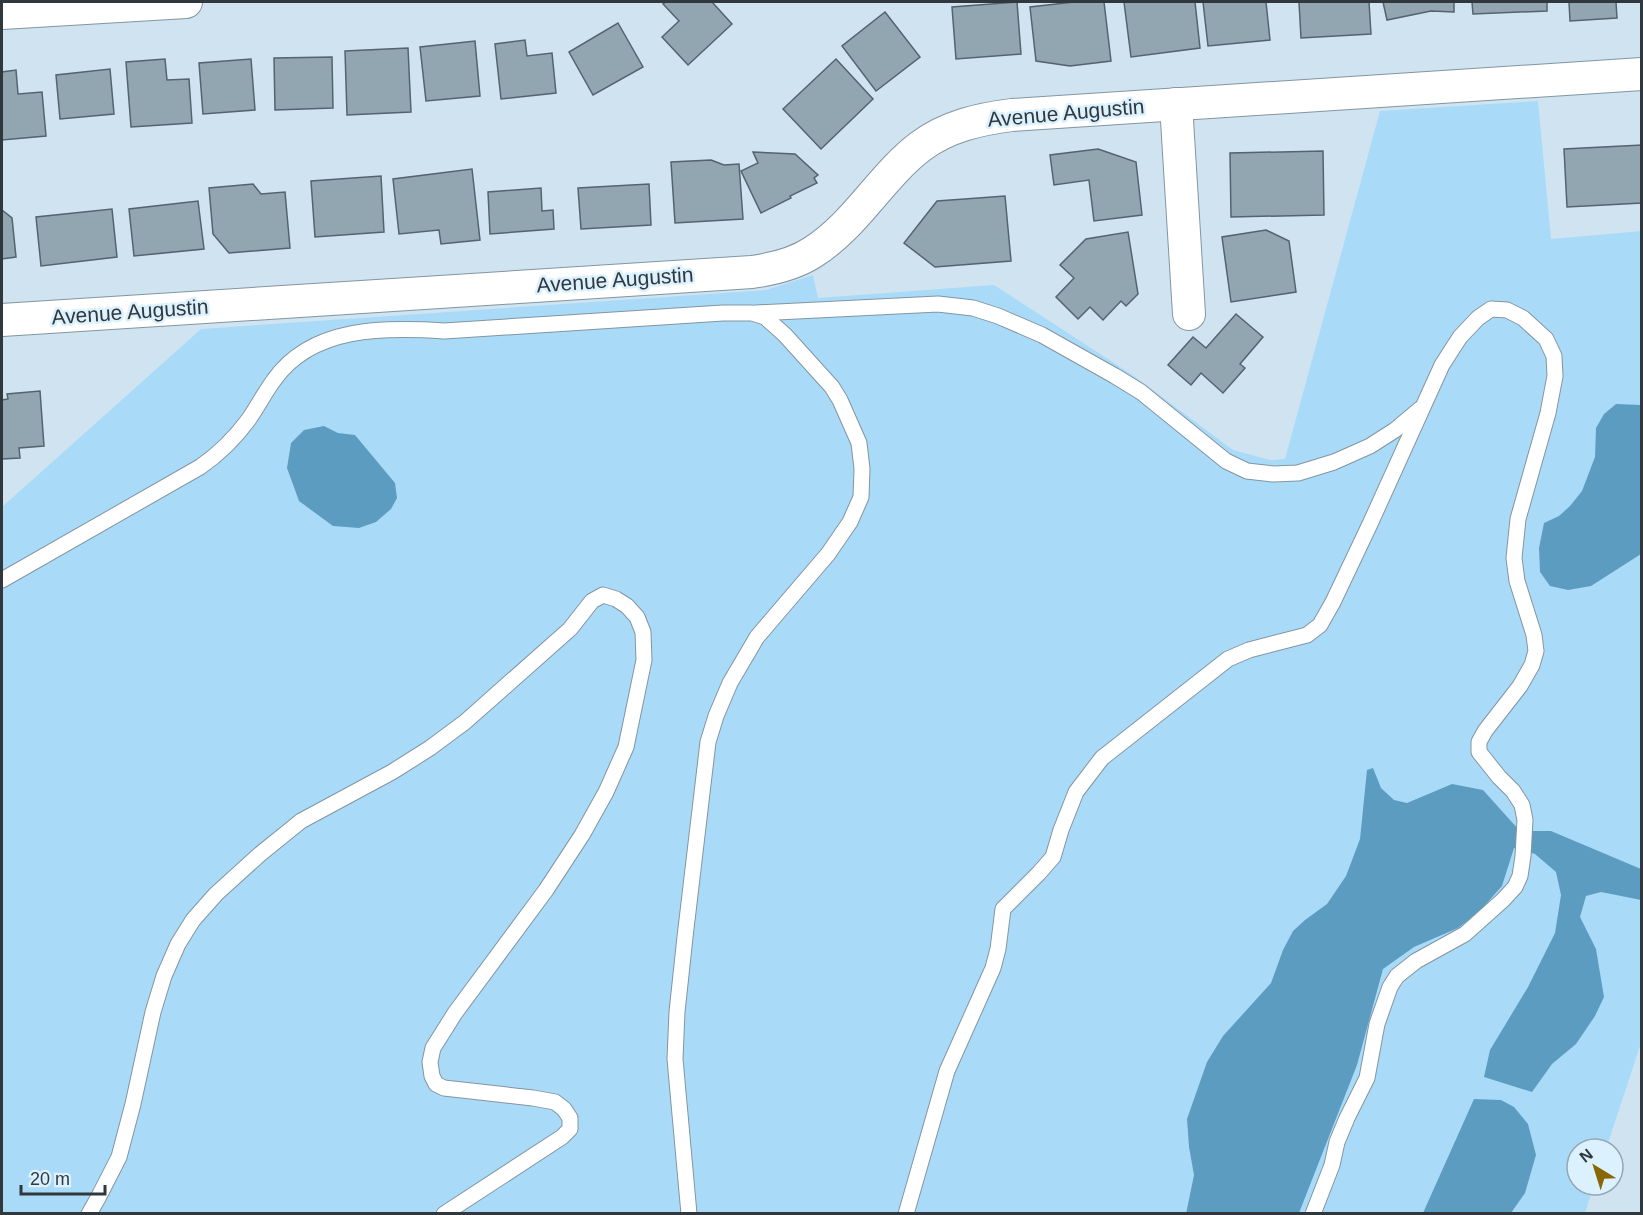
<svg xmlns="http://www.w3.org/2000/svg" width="1643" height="1215" font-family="Helvetica,sans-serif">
  <rect width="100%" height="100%" fill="#cfe4f0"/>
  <path fill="#a9dbf9" d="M 1538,101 L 1551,239 L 1642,231 L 1641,1043 L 1606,1149 L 1577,1149 L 1577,1185 L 1594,1185 L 1585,1213 L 2,1213 L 2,507 L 201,329 L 766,290 L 813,275 L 818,298 L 994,285 L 1134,376 L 1233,450 L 1270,460 L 1285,459 L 1380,111 Z"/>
  <g fill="#5d9cc1">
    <path d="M 1616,404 L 1641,405 L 1641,554 L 1591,586 L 1568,590 L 1550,586 L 1540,572 L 1539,548 L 1544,523 L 1559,516 L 1570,506 L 1582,491 L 1595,457 L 1596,428 L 1604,414 Z"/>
    <path d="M 324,426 L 338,433 L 355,435 L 395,483 L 397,498 L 391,509 L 376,522 L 359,528 L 333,526 L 299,501 L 287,468 L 291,443 L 304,430 Z"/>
    <path d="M 1373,768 L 1381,788 L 1394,800 L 1407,803 L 1452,784 L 1483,790 L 1520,831 L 1551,831 L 1641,869 L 1641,900 L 1601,892 L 1586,896 L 1580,917 L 1596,949 L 1604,997 L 1595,1016 L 1576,1044 L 1552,1064 L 1532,1092 L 1484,1077 L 1490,1050 L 1528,987 L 1555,933 L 1561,895 L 1556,872 L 1535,854 L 1514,848 L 1502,886 L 1479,912 L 1458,928 L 1414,947 L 1383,969 L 1357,1065 L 1299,1213 L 1186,1214 L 1194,1175 L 1189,1147 L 1187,1119 L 1207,1062 L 1223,1036 L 1271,983 L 1283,950 L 1293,931 L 1305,920 L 1327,904 L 1346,876 L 1360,839 L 1367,770 Z"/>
    <path d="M 1474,1099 L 1501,1100 L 1514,1107 L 1528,1124 L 1536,1155 L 1525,1193 L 1511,1213 L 1423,1213 Z"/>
  </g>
  <g fill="#92a6b2" stroke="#52646f" stroke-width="1.5">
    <path d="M 666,2 L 712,2 L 732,24 L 688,65 L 662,37 L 679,21 L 663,4 Z"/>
    <path d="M 1017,2 L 1021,54 L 956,59 L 952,7 Z"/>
    <path d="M 1074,2 L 1104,2 L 1111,61 L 1070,66 L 1036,61 L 1030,7 Z"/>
    <path d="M 1124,2 L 1195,2 L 1200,48 L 1131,57 Z"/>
    <path d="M 1203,2 L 1266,2 L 1270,40 L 1208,46 Z"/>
    <path d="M 1299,2 L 1369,2 L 1371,34 L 1301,38 Z"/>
    <path d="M 1383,2 L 1454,2 L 1454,12 L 1431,11 L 1387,20 Z"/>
    <path d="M 1472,2 L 1547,2 L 1547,11 L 1473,14 Z"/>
    <path d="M 1569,2 L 1616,2 L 1617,18 L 1570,21 Z"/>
    <path d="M 885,12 L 920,57 L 876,91 L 842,46 Z"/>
    <path d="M 618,23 L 643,67 L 593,95 L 569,52 Z"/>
    <path d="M 525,40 L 527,56 L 552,53 L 556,93 L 501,99 L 495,44 Z"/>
    <path d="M 475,41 L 480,96 L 426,101 L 420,47 Z"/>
    <path d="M 408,48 L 411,112 L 347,115 L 345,51 Z"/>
    <path d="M 332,57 L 333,108 L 275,110 L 274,58 Z"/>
    <path d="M 165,59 L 167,80 L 189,79 L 192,123 L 131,127 L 126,62 Z"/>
    <path d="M 251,59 L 255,110 L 203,114 L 199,63 Z"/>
    <path d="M 836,59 L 873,99 L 821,149 L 783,109 Z"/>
    <path d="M 110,69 L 114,114 L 60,119 L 56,75 Z"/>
    <path d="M 16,70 L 18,94 L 42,92 L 46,136 L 2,140 L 2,72 Z"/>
    <path d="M 1642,145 L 1642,203 L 1567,207 L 1564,149 Z"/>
    <path d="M 1098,149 L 1136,162 L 1142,215 L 1094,221 L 1089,180 L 1054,185 L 1050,155 Z"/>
    <path d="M 1323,151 L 1324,215 L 1231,217 L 1230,153 Z"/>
    <path d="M 753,152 L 795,154 L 818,175 L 814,178 L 817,183 L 790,196 L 791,198 L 761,213 L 741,171 L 758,163 Z"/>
    <path d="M 711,160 L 724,165 L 739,164 L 743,219 L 675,223 L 671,162 Z"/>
    <path d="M 472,169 L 480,240 L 441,244 L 439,230 L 399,234 L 393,179 Z"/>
    <path d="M 381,176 L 384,232 L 315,237 L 311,181 Z"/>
    <path d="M 253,184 L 261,194 L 285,192 L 290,248 L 229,253 L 213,234 L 209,188 Z"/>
    <path d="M 649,184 L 651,225 L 581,229 L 578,188 Z"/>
    <path d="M 541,188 L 542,211 L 553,210 L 554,229 L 490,234 L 488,192 Z"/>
    <path d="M 1005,196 L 1011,261 L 935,267 L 904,243 L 937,201 Z"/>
    <path d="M 198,201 L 204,249 L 134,256 L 129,209 Z"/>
    <path d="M 112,209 L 117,257 L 41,266 L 36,217 Z"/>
    <path d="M 2,210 L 12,218 L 16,257 L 2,259 Z"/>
    <path d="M 1266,230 L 1289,241 L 1296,292 L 1231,302 L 1222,237 Z"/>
    <path d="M 1128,232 L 1138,294 L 1126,306 L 1121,301 L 1103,320 L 1090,307 L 1078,319 L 1056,297 L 1074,278 L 1060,265 L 1086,239 Z"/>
    <path d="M 1236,314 L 1263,337 L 1240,364 L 1245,368 L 1223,393 L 1201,373 L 1191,385 L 1168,365 L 1193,337 L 1206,348 Z"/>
    <path d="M 40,391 L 44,446 L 19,448 L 20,458 L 2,459 L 2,400 L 8,399 L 7,394 Z"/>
  </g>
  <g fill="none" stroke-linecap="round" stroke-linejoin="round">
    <defs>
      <g id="service">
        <path d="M 756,313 L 938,304 L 973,308 L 998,316 L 1042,335 L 1115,376 L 1141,392 L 1226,461 L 1247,471 L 1273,474 L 1298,473 L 1334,462 L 1370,446 L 1395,430 L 1420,409"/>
        <path d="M 2,580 L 200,467 C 219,454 235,438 249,419 C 258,406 265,392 274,380 C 312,326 385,327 444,331 L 723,313 L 752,313 L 765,317 L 785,335 L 832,387 L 840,400 L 859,443 L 862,469 L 861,497 L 850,522 L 828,554 L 757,637 L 730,683 L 716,716 L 708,742 L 685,937 L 677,1012 L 675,1059 L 689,1214"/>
        <path d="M 89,1214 L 98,1198 L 119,1157 L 133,1104 L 153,1012 L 164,976 L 178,944 L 193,920 L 216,894 L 259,855 L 301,821 L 392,772 L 430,748 L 465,722 L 570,629 L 592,601 L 603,595 L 616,599 L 627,606 L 637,617 L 643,632 L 644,660 L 626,747 L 606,792 L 582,835 L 546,890 L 455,1013 L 433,1048 L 430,1062 L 432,1076 L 436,1084 L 444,1088 L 533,1098 L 555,1102 L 564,1109 L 570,1118 L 570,1129 L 562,1137 L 444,1214"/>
        <path d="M 906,1214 L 947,1071 L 993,968 L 998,949 L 1003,909 L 1039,873 L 1053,857 L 1061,830 L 1076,792 L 1102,758 L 1228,659 L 1249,650 L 1307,635 L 1320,625 L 1333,602 L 1370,524 L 1442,365 L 1460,337 L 1478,318 L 1491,309 L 1507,310 L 1523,318 L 1546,339 L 1554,356 L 1555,376 L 1548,413 L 1518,519 L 1514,558 L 1517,581 L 1534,635 L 1536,651 L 1532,665 L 1520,686 L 1485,731 L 1479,742 L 1479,752 L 1499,777 L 1513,791 L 1522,805 L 1525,820 L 1523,856 L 1520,876 L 1515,887 L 1503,900 L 1465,934 L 1416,961 L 1397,976 L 1390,987 L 1377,1024 L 1367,1078 L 1347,1118 L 1337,1142 L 1332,1165 L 1313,1214"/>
      </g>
      <g id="minor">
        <path d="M 2,13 L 186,2"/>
        <path d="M 1176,104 L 1189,314"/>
        <path d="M 2,320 L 752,272 C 773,269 795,264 813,252 C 856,225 881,176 921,146 C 948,126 980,119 1012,115 L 1642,74"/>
      </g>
    </defs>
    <use href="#service" stroke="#8295a1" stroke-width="17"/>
    <use href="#minor" stroke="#8295a1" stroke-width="34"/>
    <use href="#service" stroke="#fff" stroke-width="15"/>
    <use href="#minor" stroke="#fff" stroke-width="32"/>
  </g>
  <g text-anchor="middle" stroke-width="5" stroke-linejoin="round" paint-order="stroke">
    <g font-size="21" fill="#30383d" stroke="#dcf1fe">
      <text transform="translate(1066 113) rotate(-5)" y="7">Avenue Augustin</text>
      <text transform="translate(615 280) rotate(-4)" y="7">Avenue Augustin</text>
      <text transform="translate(130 312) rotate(-4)" y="7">Avenue Augustin</text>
    </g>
  </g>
  <rect width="1643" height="1215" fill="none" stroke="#30383d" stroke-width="6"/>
  <g transform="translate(1595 1167) rotate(322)"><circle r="28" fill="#dcf1fe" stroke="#97a7b1" stroke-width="1.5"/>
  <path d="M0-4.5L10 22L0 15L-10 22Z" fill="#896705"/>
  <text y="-9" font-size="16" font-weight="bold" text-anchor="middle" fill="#30383d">N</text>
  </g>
  <path d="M21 1185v9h84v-9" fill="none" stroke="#30383d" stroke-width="3"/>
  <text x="30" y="1185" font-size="18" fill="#30383d" stroke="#dcf1fe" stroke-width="4.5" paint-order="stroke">20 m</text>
</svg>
